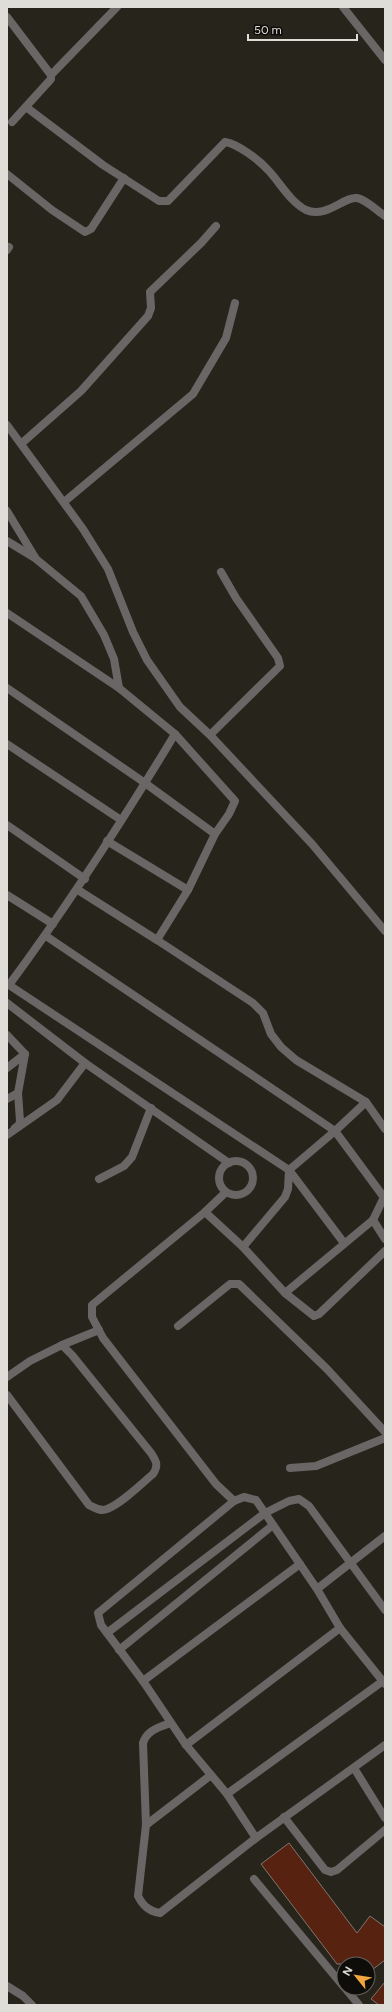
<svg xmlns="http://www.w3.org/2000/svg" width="392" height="2012" font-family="Figtree,sans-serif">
  <rect width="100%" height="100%" fill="#27241c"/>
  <g fill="#57220f" stroke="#807572">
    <path d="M 289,1843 L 357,1933 L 370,1916 L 385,1927 L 385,1960 L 368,1973 L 368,1964 L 337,1964 L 261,1864 Z"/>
    <path d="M 385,1982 L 385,2005 L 379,2005 L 371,1999 Z"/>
  </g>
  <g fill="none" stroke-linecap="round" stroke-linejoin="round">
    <g stroke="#6b6666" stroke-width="8">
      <path d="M 64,502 L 193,394 L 226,338 L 235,303"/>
      <path d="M 7,511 L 36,559 L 81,596 L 104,635 L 114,659 L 119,688 L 175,734 L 235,801 L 229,814 L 215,834 L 188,890 L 157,940 L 253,1003 L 263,1013 L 271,1034 L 281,1047 L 296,1060 L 366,1102 L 385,1129"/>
      <path d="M 7,541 L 35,558"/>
      <path d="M 7,613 L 119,688"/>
      <path d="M 7,688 L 145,783 L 215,834"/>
      <path d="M 175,734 C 123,820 69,904 9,985 L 289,1170 L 344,1243"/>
      <path d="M 7,744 L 121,820"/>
      <path d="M 7,825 L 85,879"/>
      <path d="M 107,841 L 188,890"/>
      <path d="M 78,890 L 157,940"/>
      <path d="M 7,895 L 53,924"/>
      <path d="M 46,936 L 335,1131 L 383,1196"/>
      <path d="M 7,1035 L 25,1054 L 18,1093 L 20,1121 L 19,1125 L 15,1128"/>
      <path d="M 7,1068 L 25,1054"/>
      <path d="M 7,1099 L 18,1093"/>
      <path d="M 7,1135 L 57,1100 L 85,1063 L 229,1163"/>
      <circle cx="236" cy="1178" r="17"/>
      <path d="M 99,1179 L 124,1166 L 132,1157 L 151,1108"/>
      <path d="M 226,1192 L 205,1212 L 92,1305 L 92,1317 L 103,1338 L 216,1484 L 234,1501 L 244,1497 L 256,1500 L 317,1589 L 340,1628 L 385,1684"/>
      <path d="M 385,1195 L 373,1220 L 385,1239"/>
      <path d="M 205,1212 L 243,1247 L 285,1293 L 314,1316 L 319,1314 L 385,1251"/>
      <path d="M 243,1247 L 285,1197 L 288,1189 L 289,1170 L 335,1131 L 366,1102"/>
      <path d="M 285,1293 L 373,1220"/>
      <path d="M 62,1345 L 99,1330"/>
      <path d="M 7,1377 L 30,1361 L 62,1345 L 72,1355 L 151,1453 C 156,1461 159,1465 153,1474 C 140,1485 122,1503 107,1509 C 101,1512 95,1508 89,1505 L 7,1395"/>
      <path d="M 234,1501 L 98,1613 L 101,1625 L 143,1681 L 186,1745 L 227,1794 L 256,1838"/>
      <path d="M 317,1589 L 385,1536"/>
      <path d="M 107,1633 L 265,1513 L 289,1501 L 299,1499 L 309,1506 L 385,1610"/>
      <path d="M 119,1650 L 273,1525"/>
      <path d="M 143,1681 L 300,1564"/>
      <path d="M 170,1723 C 158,1728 147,1730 143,1743 L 146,1825 L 138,1896 C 143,1906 149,1911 160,1913 L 256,1838 L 385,1745"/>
      <path d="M 186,1745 L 340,1628"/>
      <path d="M 354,1768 L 385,1818"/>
      <path d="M 227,1794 L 383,1681"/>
      <path d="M 284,1817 L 325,1870 L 331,1872 L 337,1870 L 385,1830"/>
      <path d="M 146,1825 L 211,1775"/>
      <path d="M 254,1879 L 344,1987"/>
      <path d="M 345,1988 L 359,2005"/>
    </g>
    <g stroke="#6b6666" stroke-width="8">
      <path d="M 343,7 L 385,60"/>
      <path d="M 7,17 L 51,75 L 51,79 L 12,122"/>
      <path d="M 51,75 L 117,7"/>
      <path d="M 26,107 L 103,165 L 159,201 L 168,201 L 225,142 C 238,144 259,160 268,170 C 279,181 290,202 306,210 C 326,219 345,196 357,198 C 367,200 377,211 385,216"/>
      <path d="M 7,174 L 52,210 L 85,232 L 91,229 L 124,178"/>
      <path d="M 7,250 L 9,247"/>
      <path d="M 7,425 L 83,529 L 108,569 L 133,632 L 147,660 L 180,707 L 210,735 L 312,844 L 385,931"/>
      <path d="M 22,443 L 81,391 L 148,316 L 151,308 L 150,292 L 201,243 L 216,226"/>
      <path d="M 210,735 L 280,666 L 278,658 L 236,598 L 221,572"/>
      <path d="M 7,1003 L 85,1063"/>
      <path d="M 178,1326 L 230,1284 L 239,1284 L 327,1369 L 385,1432"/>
      <path d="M 290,1468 L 316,1466 L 385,1438"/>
      <path d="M 7,1986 L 23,1996 L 32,2005"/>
    </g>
  </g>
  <rect width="392" height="2012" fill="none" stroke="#dfddd8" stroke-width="16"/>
  <g transform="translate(356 1976) rotate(300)"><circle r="19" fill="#0f0d0a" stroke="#62605c"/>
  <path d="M0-3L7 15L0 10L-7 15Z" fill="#f1a63f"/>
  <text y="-6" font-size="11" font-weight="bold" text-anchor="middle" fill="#dfddd8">N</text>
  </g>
  <path d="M248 34v6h109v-6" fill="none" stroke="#dfddd8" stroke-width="2"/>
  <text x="254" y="34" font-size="12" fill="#dfddd8" stroke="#0f0d0a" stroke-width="3" paint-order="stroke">50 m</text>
</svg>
